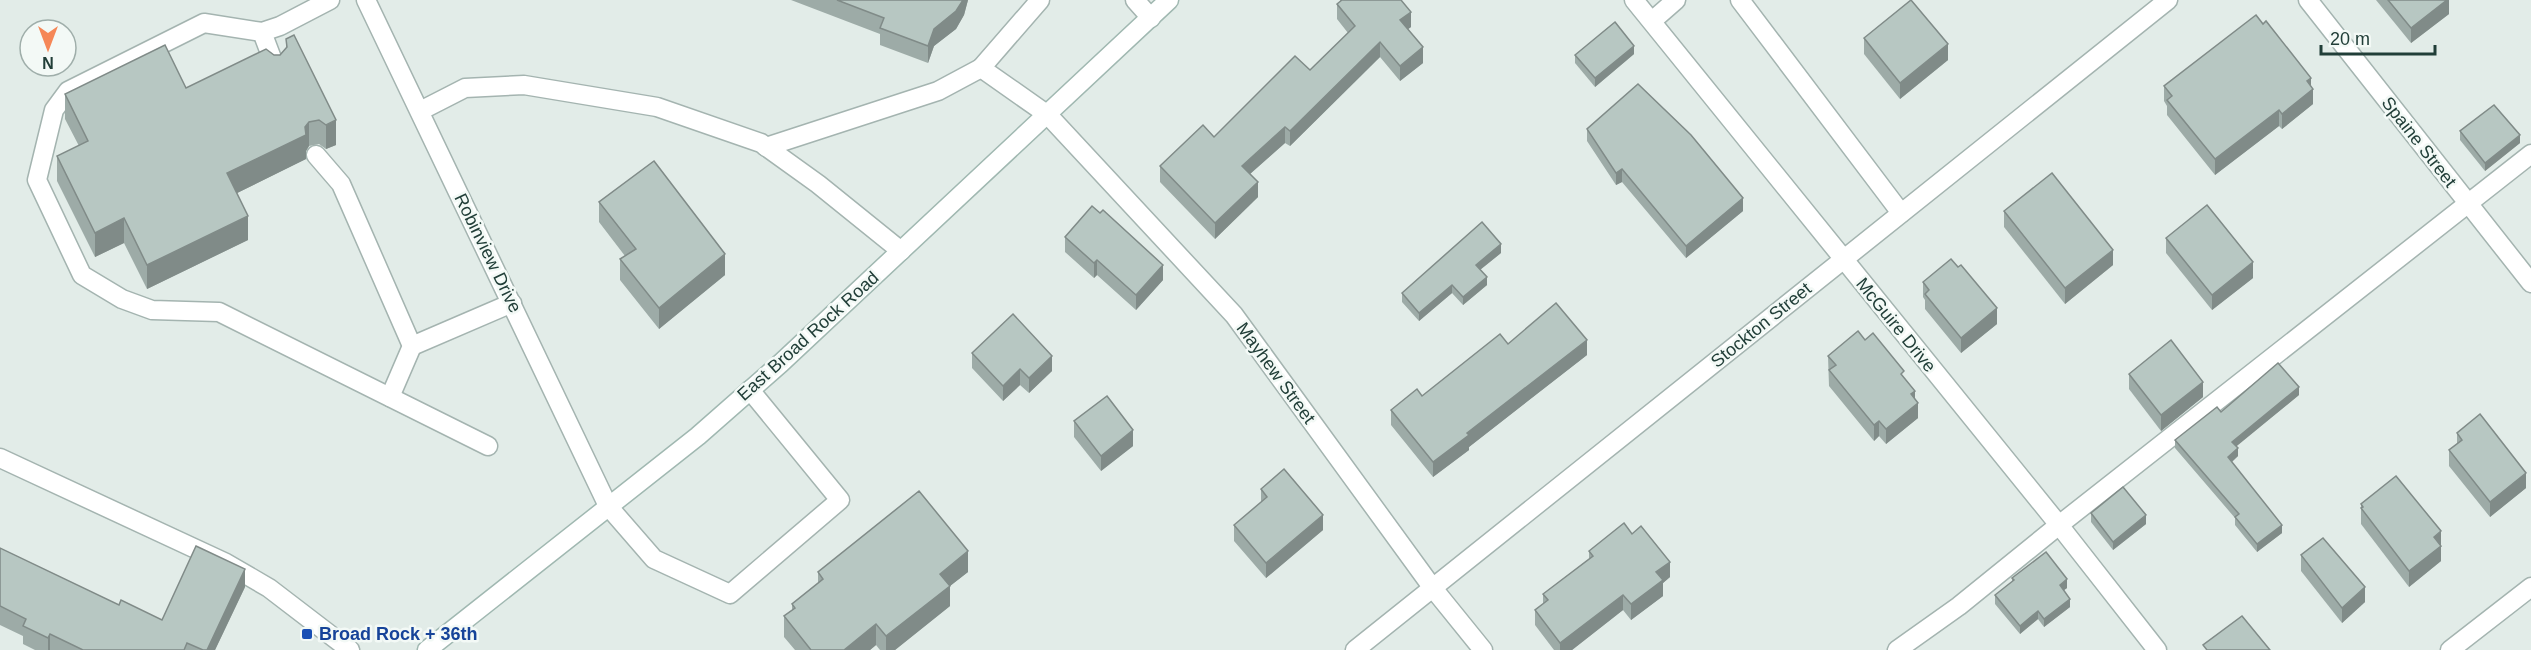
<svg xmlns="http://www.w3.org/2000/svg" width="2531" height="650" font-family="Helvetica,sans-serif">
  <rect width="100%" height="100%" fill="#e2ece8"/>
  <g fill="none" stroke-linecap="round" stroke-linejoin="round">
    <defs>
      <g id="service">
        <path d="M 330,0 L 280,26 L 262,32 L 204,23 L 68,91 L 54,110 L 37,180 L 82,275 L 122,299 L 152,310 L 219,312 L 488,446"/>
        <path d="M 1135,0 L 1151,18"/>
        <path d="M 1740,0 L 1901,213"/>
        <path d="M 1652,21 L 1676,0"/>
        <path d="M 262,32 L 276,69"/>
        <path d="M 981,68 L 1040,0"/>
        <path d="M 420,111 L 465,88 L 524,85 L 657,107 L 761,143 L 818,184 L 901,251"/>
        <path d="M 766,147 L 938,91 L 981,68 L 1048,115"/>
        <path d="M 316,155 L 341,184 L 412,346 L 512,303"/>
        <path d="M 390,397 L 412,346"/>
        <path d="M 0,458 L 226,563 L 269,588 L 350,650"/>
        <path d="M 608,506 L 654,559 L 730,594 L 840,500 L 750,390"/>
        <path d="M 1897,650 L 1959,606 L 2059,525 L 2531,154"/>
      </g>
      <g id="minor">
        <path d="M 366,0 L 608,506"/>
        <path d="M 1634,0 L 2059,525 L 2157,650"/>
        <path d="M 2308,0 L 2531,283"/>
        <path d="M 1048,115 L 1234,315 L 1432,587 L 1483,650"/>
        <path d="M 1355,650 L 2168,0"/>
        <path d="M 2450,650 L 2531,587"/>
      </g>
      <path id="secondary" d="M 427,650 L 698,436 L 781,363 L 1169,0"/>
    </defs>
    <use href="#service" stroke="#a4b4b0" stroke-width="21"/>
    <use href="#minor" stroke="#a4b4b0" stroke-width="21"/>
    <use href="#secondary" stroke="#a0b8b1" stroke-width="21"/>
    <use href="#service" stroke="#fff" stroke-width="18"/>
    <use href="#minor" stroke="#fff" stroke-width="18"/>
    <use href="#secondary" stroke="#fff" stroke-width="18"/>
  </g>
  <g fill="#9daba7">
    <path d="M 791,0 L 968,0 L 964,15 L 956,29 L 934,46 L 928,63 L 880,45 L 880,34 Z"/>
    <path d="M 1340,0 L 1401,0 L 1411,27 L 1408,29 L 1423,63 L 1400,81 L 1380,57 L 1290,146 L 1285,143 L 1250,174 L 1258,197 L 1215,239 L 1160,182 L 1160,166 L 1214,137 L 1310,70 L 1348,33 L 1337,19 L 1337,4 L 1340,2 Z"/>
    <path d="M 2376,0 L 2449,0 L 2449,14 L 2411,43 Z"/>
    <path d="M 1864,38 L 1948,60 L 1900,99 L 1864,54 Z"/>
    <path d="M 286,39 L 336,145 L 326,149 L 319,144 L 309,146 L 306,151 L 306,159 L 237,193 L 248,240 L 147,289 L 124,243 L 95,257 L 57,181 L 57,156 L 79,146 L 65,119 L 65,94 L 186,88 L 274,55 L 280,55 L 286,48 Z"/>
    <path d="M 1634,54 L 1595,87 L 1575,63 L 1575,55 Z"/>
    <path d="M 2164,86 L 2311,86 L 2313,104 L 2282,129 L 2279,126 L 2215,175 L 2167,115 L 2167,106 L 2164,101 Z"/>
    <path d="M 1587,129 L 1743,211 L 1686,258 L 1622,182 L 1616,185 L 1587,141 Z"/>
    <path d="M 2460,131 L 2520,143 L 2485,171 L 2460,140 Z"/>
    <path d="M 599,202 L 725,275 L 659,329 L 620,280 L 620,259 L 625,256 L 599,222 Z"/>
    <path d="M 2004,211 L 2113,265 L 2065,304 L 2004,227 Z"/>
    <path d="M 1100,213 L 1163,280 L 1136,310 L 1097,275 L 1094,278 L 1065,252 L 1065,237 Z"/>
    <path d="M 2166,238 L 2253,278 L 2212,310 L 2166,253 Z"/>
    <path d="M 1501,253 L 1480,270 L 1487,285 L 1463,305 L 1452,293 L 1419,321 L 1402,302 L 1402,293 Z"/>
    <path d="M 1958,267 L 1997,324 L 1961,353 L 1925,309 L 1925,300 L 1923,297 L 1923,282 Z"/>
    <path d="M 1865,340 L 1904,378 L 1915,398 L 1918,418 L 1886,444 L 1879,436 L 1874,441 L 1829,386 L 1828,356 Z"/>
    <path d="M 1508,344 L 1587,355 L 1469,447 L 1469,450 L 1433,477 L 1391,425 L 1391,410 L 1422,396 Z"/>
    <path d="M 972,353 L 1052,371 L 1029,393 L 1020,385 L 1003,401 L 972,368 Z"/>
    <path d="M 2129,374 L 2203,397 L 2161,431 L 2129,389 Z"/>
    <path d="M 2299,395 L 2236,446 L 2238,456 L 2232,462 L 2282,533 L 2257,552 L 2235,525 L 2235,518 L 2175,448 L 2175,440 L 2221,412 Z"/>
    <path d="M 1074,421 L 1133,446 L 1101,471 L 1074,437 Z"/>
    <path d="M 2457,433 L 2526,488 L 2490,517 L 2449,466 L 2449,450 L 2457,444 Z"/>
    <path d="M 1261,489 L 1323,530 L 1266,578 L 1234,541 L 1234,525 L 1261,503 Z"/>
    <path d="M 2361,504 L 2441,561 L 2409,587 L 2361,524 Z"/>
    <path d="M 2091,513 L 2146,524 L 2113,550 L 2091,522 Z"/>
    <path d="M 1632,534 L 1670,577 L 1663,583 L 1663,596 L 1631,620 L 1623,610 L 1572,650 L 1554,650 L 1535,625 L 1535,610 L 1543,604 L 1543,594 L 1589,559 L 1589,551 Z"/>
    <path d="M 0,548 L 119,605 L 162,620 L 245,587 L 215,650 L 35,650 L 23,644 L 23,636 L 0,625 Z"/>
    <path d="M 2301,555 L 2365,602 L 2342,623 L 2301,571 Z"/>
    <path d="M 818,572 L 968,572 L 950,586 L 950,606 L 895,650 L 880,650 L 876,645 L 870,650 L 795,650 L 784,637 L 784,616 L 792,610 L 792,604 L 818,583 Z"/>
    <path d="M 2012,578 L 2067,588 L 2064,590 L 2070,607 L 2044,627 L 2038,619 L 2020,634 L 1995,604 L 1995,595 L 2012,582 Z"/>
  </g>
  <g fill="#808b88">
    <path d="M 963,0 L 968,0 L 964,15 L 956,29 L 934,46 L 928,63 L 928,46 L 934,29 Z"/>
    <path d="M 2447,0 L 2449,0 L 2449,14 L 2411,43 L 2411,28 Z"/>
    <path d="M 1411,12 L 1411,27 L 1400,35 L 1400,20 Z"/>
    <path d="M 1380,42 L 1380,57 L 1290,146 L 1290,131 Z"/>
    <path d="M 1948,44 L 1948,60 L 1900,99 L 1900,83 Z"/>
    <path d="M 1634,46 L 1634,54 L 1595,87 L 1595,78 Z"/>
    <path d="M 1423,47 L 1423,63 L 1400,81 L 1400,66 Z"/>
    <path d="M 2311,78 L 2311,90 L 2313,89 L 2313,104 L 2282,129 L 2282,114 L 2307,81 Z"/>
    <path d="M 2279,110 L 2279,126 L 2215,175 L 2215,159 Z"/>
    <path d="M 336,120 L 336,145 L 326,149 L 326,125 Z"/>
    <path d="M 309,122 L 309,146 L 306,151 L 306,159 L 227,198 L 227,173 L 305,127 Z"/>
    <path d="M 1285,127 L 1285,143 L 1242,181 L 1242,166 Z"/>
    <path d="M 2520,135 L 2520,143 L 2485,171 L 2485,163 Z"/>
    <path d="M 1622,169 L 1622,182 L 1616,185 L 1616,173 Z"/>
    <path d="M 1258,182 L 1258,197 L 1215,239 L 1215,223 Z"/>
    <path d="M 1743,198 L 1743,211 L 1686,258 L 1686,246 Z"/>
    <path d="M 248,216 L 248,240 L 147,289 L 147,265 Z"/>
    <path d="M 124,218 L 124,243 L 95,257 L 95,233 Z"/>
    <path d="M 1501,244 L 1501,253 L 1476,273 L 1476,265 Z"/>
    <path d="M 2113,250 L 2113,265 L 2065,304 L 2065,288 Z"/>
    <path d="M 725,254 L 725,275 L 659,329 L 659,308 Z"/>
    <path d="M 1097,260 L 1097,275 L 1094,278 L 1094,263 Z"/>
    <path d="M 2253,262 L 2253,278 L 2212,310 L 2212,295 Z"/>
    <path d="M 1163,265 L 1163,280 L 1136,310 L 1136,295 Z"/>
    <path d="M 1487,277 L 1487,285 L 1463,305 L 1463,297 Z"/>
    <path d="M 1452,285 L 1452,293 L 1419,321 L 1419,313 Z"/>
    <path d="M 1997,308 L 1997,324 L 1961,353 L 1961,338 Z"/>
    <path d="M 1587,340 L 1587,355 L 1469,447 L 1469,450 L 1433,477 L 1433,462 L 1467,433 Z"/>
    <path d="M 1052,356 L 1052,371 L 1029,393 L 1029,378 Z"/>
    <path d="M 1020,369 L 1020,385 L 1003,401 L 1003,386 Z"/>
    <path d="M 2203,382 L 2203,397 L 2161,431 L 2161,415 Z"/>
    <path d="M 2299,387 L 2299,395 L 2232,450 L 2232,442 Z"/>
    <path d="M 1915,391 L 1915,405 L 1918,403 L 1918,418 L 1886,444 L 1886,429 L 1911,394 Z"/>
    <path d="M 1879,421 L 1879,436 L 1874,441 L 1874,425 Z"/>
    <path d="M 1133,430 L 1133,446 L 1101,471 L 1101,456 Z"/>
    <path d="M 2238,448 L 2238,456 L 2228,465 L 2228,457 Z"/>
    <path d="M 2526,473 L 2526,488 L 2490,517 L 2490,502 Z"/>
    <path d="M 1323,515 L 1323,530 L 1266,578 L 1266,563 Z"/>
    <path d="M 2146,515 L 2146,524 L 2113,550 L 2113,542 Z"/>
    <path d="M 2282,525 L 2282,533 L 2257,552 L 2257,544 Z"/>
    <path d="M 2441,531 L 2441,561 L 2409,587 L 2409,571 L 2434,537 Z"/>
    <path d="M 968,551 L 968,572 L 950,586 L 950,606 L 895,650 L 886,650 L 886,636 L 940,574 Z"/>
    <path d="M 1670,562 L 1670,577 L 1663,583 L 1663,596 L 1631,620 L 1631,604 L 1656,572 Z"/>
    <path d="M 245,569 L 245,587 L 215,650 L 207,650 Z"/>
    <path d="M 2067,579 L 2067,588 L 2060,593 L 2060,585 Z"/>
    <path d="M 2365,587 L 2365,602 L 2342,623 L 2342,608 Z"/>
    <path d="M 1623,595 L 1623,610 L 1572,650 L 1560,650 L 1560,643 Z"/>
    <path d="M 2070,599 L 2070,607 L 2044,627 L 2044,619 Z"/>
    <path d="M 2038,611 L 2038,619 L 2020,634 L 2020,626 Z"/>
    <path d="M 876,624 L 876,645 L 870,650 L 844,650 Z"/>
    <path d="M 50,634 L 50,650 L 48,650 L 48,638 Z"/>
  </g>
  <g fill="#b7c7c2" stroke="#808b88" stroke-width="1.5">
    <path d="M 837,0 L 963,0 L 956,11 L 934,29 L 928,46 L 880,28 L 884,18 Z"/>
    <path d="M 1342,0 L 1401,0 L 1411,12 L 1400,20 L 1423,47 L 1400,66 L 1380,42 L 1290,131 L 1285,127 L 1242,166 L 1258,182 L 1215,223 L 1160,166 L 1203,125 L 1214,137 L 1295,56 L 1310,70 L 1355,26 L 1337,4 Z"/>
    <path d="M 1911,0 L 1948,44 L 1900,83 L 1864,38 Z"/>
    <path d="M 2388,0 L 2447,0 L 2411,28 Z"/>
    <path d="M 2256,15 L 2263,24 L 2266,21 L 2311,78 L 2307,81 L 2313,89 L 2282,114 L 2279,110 L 2215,159 L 2167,100 L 2172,96 L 2164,86 Z"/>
    <path d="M 1615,22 L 1634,46 L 1595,78 L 1575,55 Z"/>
    <path d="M 294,35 L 336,120 L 326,125 L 319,120 L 309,122 L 305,127 L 306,135 L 227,173 L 248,216 L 147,265 L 124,218 L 95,233 L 57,156 L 88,141 L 65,94 L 165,45 L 186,88 L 266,49 L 274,55 L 280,55 L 287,47 L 286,39 Z"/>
    <path d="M 1638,84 L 1691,135 L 1743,198 L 1686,246 L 1622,169 L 1616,173 L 1587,129 Z"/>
    <path d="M 2494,105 L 2520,135 L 2485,163 L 2460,131 Z"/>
    <path d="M 654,161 L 725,254 L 659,308 L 620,259 L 636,249 L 599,202 Z"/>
    <path d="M 2052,173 L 2113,250 L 2065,288 L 2004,211 Z"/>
    <path d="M 2207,205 L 2253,262 L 2212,295 L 2166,238 Z"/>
    <path d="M 1092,206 L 1100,213 L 1103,210 L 1163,265 L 1136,295 L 1097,260 L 1094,263 L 1065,237 Z"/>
    <path d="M 1482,222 L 1501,244 L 1476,265 L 1487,277 L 1463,297 L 1452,285 L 1419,313 L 1402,293 Z"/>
    <path d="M 1951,259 L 1958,267 L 1961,265 L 1997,308 L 1961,338 L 1925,294 L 1929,290 L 1923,282 Z"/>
    <path d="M 1556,303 L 1587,340 L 1467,433 L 1469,435 L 1433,462 L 1391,410 L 1417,389 L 1422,396 L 1500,334 L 1508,344 Z"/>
    <path d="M 1013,314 L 1052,356 L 1029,378 L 1020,369 L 1003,386 L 972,353 Z"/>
    <path d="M 1858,331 L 1865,340 L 1873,333 L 1904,371 L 1901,374 L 1915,391 L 1911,394 L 1918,403 L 1886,429 L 1879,421 L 1874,425 L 1829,370 L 1836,365 L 1828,356 Z"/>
    <path d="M 2171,340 L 2203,382 L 2161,415 L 2129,374 Z"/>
    <path d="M 2278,363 L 2299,387 L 2232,442 L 2238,448 L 2228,457 L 2282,525 L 2257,544 L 2235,517 L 2239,514 L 2175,440 L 2217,407 L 2221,412 Z"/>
    <path d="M 1107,396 L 1133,430 L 1101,456 L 1074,421 Z"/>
    <path d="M 2480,414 L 2526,473 L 2490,502 L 2449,450 L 2462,440 L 2457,433 Z"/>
    <path d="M 1284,469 L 1323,515 L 1266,563 L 1234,525 L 1267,497 L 1261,489 Z"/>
    <path d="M 2396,476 L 2441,531 L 2434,537 L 2441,546 L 2409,571 L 2361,508 L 2363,507 L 2361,504 Z"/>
    <path d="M 2123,487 L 2146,515 L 2113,542 L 2091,513 Z"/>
    <path d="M 919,491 L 968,551 L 940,574 L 950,586 L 886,636 L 876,624 L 844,650 L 811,650 L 784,616 L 795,608 L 792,604 L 823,579 L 818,572 Z"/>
    <path d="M 1624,523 L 1632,534 L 1641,526 L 1670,562 L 1656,572 L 1663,580 L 1631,604 L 1623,595 L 1560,643 L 1535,610 L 1548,600 L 1543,594 L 1593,556 L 1589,551 Z"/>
    <path d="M 2323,538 L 2365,587 L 2342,608 L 2301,555 Z"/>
    <path d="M 196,546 L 245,569 L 207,650 L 203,650 L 187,643 L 184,650 L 83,650 L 50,634 L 48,638 L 23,626 L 26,619 L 0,606 L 0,548 L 119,605 L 121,600 L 162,620 Z"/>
    <path d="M 2046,552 L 2067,579 L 2060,585 L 2070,599 L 2044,619 L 2038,611 L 2020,626 L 1995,595 L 2014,580 L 2012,578 Z"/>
    <path d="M 2242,616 L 2270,650 L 2207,650 L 2203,645 Z"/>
  </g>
  <rect fill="#1a4fb4" stroke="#f3f9f6" stroke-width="2" x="301" y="628" width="12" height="12" rx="3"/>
  <g text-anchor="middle" stroke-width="5" stroke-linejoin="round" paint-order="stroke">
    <g font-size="18" fill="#213e38" stroke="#f3f9f6">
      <text transform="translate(2419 142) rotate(52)" y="6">Spaine Street</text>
      <text transform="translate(488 253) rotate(64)" y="6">Robinview Drive</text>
      <text transform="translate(1761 325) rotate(-39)" y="6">Stockton Street</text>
      <text transform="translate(1896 325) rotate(51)" y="6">McGuire Drive</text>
      <text transform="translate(808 336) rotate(-42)" y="6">East Broad Rock Road</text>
      <text transform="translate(1276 373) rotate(54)" y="6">Mayhew Street</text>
    </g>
    <g font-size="18" font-weight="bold" fill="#164399" stroke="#f3f9f6" text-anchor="start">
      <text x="319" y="640">Broad Rock + 36th</text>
    </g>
  </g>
  <g transform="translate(48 48) rotate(180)"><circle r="28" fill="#f3f9f6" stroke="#9faeaa" stroke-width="1.5"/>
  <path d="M0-4.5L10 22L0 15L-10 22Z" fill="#f58757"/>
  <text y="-9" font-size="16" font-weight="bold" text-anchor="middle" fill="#213e38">N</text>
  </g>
  <path d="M2321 45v9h114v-9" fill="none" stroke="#213e38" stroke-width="3"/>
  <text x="2330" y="45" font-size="18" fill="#213e38" stroke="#f3f9f6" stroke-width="4.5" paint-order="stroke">20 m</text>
</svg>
